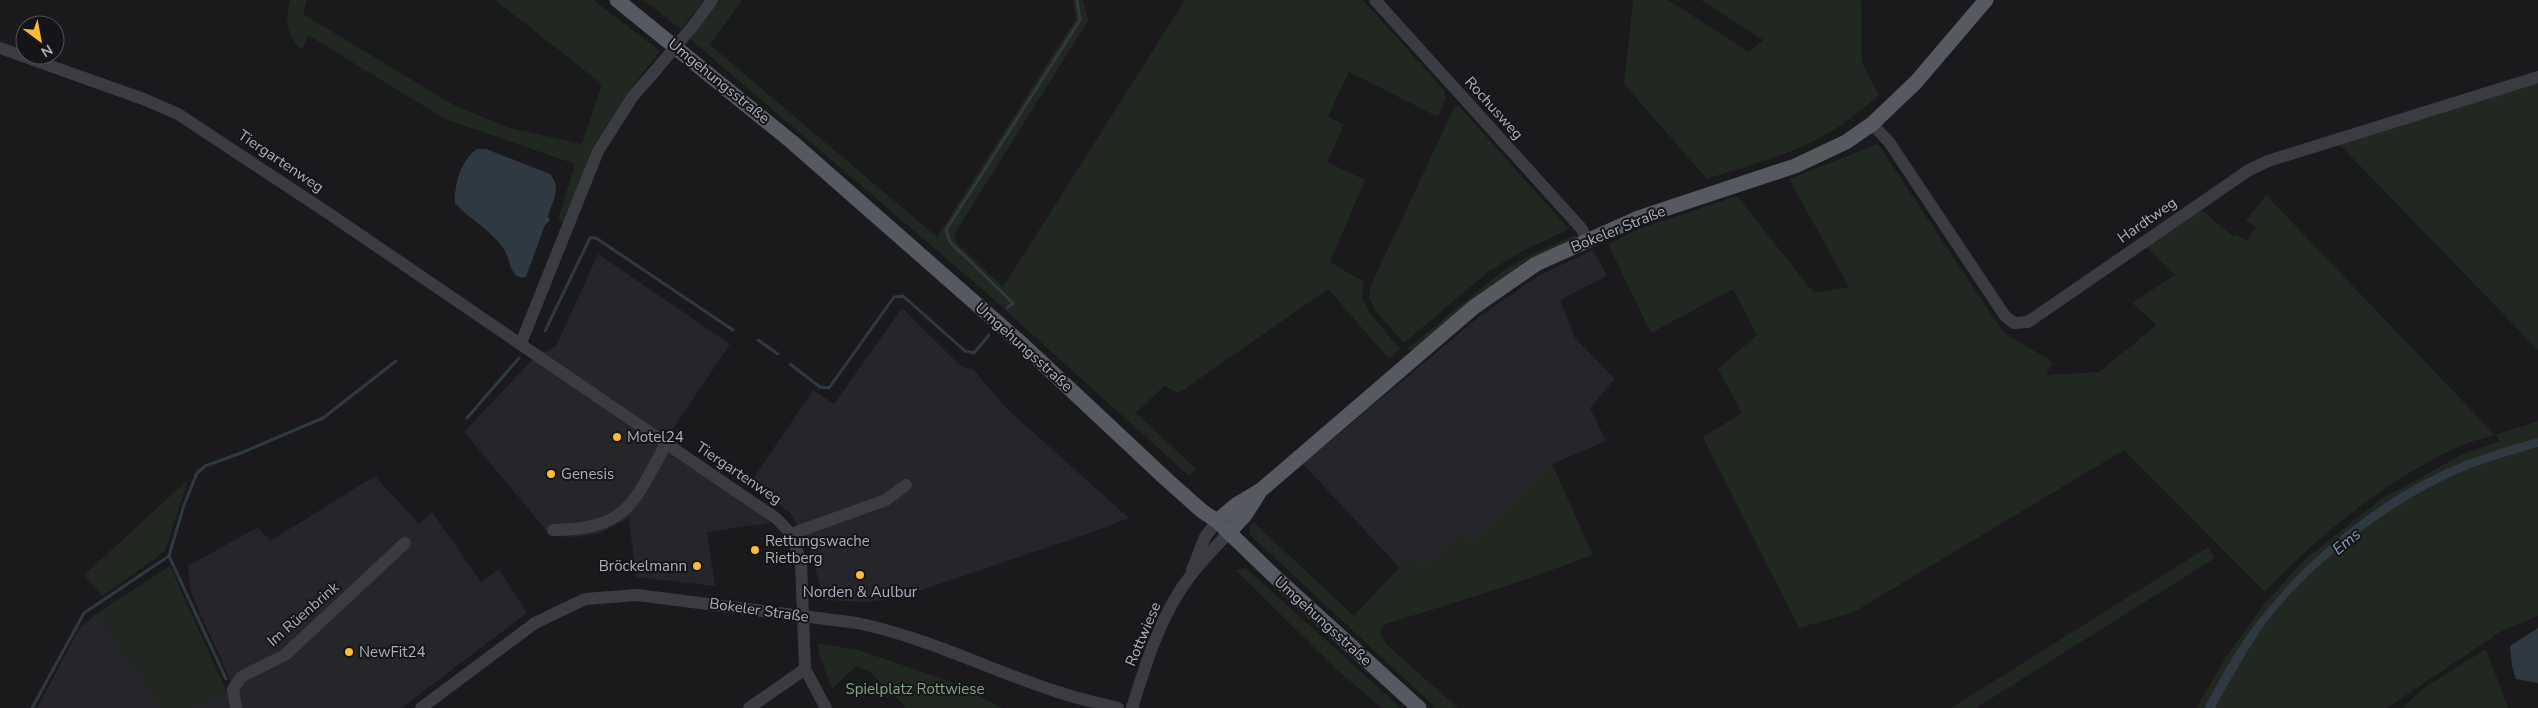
<svg xmlns="http://www.w3.org/2000/svg" width="2538" height="708" font-family="'Nunito Sans',sans-serif">
  <rect width="100%" height="100%" fill="#1a1a1d"/>
  <g fill="#26262a">
    <path d="M 1593,250 L 1607,276 L 1560,300 L 1575,338 L 1615,379 L 1590,408 L 1606,441 L 1552,464 L 1471,545 L 1458,533 L 1422,568 L 1410,556 L 1399,567 L 1303,464 L 1480,316 L 1540,275 Z"/>
    <path d="M 598,254 L 730,344 L 661,447 L 753,509 L 770,523 L 707,532 L 715,586 L 636,577 L 629,518 L 601,533 L 577,537 L 551,536 L 464,432 L 534,358 L 556,346 Z"/>
    <path d="M 902,308 L 962,367 L 973,369 L 1006,408 L 1129,518 L 1085,535 L 900,597 L 867,602 L 824,600 L 808,543 L 790,513 L 751,482 L 813,390 L 834,404 Z"/>
    <path d="M 375,476 L 419,524 L 432,512 L 481,582 L 499,569 L 527,613 L 401,708 L 190,708 L 224,695 L 231,682 L 191,593 L 188,566 L 258,527 L 270,541 Z"/>
    <path d="M 96,614 L 163,708 L 37,708 L 79,629 Z"/>
  </g>
  <g fill="#202821">
    <path d="M 290,0 L 307,0 L 303,14 L 452,104 L 506,127 L 582,144 L 602,84 L 495,0 L 593,0 L 660,51 L 628,92 L 593,146 L 565,222 L 558,220 L 575,164 L 445,119 L 308,35 L 302,50 C 286,37 285,19 290,0 Z"/>
    <path d="M 643,0 L 704,0 L 681,29 Z"/>
    <path d="M 719,0 L 742,0 L 710,45 L 937,237 L 1076,19 L 1073,0 L 1083,0 L 1088,21 L 955,233 L 956,242 L 1003,287 L 1185,0 L 1363,0 L 1444,90 L 1446,97 L 1438,117 L 1349,72 L 1328,116 L 1344,125 L 1327,162 L 1365,180 L 1330,262 L 1364,282 L 1362,298 L 1370,313 L 1400,349 L 1389,359 L 1328,289 L 1179,393 L 1164,386 L 1136,413 L 1196,469 L 1189,476 L 982,289 L 690,39 Z"/>
    <path d="M 1633,0 L 1668,0 L 1749,52 L 1763,40 L 1701,0 L 1861,0 L 1862,63 L 1879,95 C 1862,110 1843,125 1823,136 C 1788,156 1745,166 1707,179 L 1624,84 Z"/>
    <path d="M 2538,81 L 2538,350 L 2339,144 Z"/>
    <path d="M 1458,105 L 1569,229 L 1521,252 L 1489,271 L 1404,343 L 1375,310 L 1369,297 L 1371,285 L 1453,110 Z"/>
    <path d="M 1878,144 L 2003,332 L 2053,362 L 2046,375 L 2099,372 L 2157,325 L 2132,303 L 2175,275 L 2145,246 L 2199,208 L 2234,237 L 2236,234 L 2247,241 L 2256,227 L 2246,221 L 2266,195 L 2495,435 L 2538,421 L 2538,438 C 2466,458 2372,499 2321,555 C 2302,575 2285,598 2268,620 C 2245,648 2222,675 2204,708 L 2196,708 L 2226,657 L 2263,606 L 2304,560 L 2380,500 L 2461,455 L 2500,441 L 2495,435 C 2482,439 2468,442 2455,448 C 2383,483 2319,534 2265,592 L 2124,450 L 1854,612 L 1799,628 L 1703,437 L 1742,413 L 1718,369 L 1757,335 L 1733,289 L 1651,333 L 1608,244 L 1641,228 L 1737,196 L 1814,293 L 1849,287 L 1789,179 Z"/>
    <path d="M 1577,234 L 1574,240 L 1533,260 L 1506,276 L 1416,350 L 1407,349 L 1500,273 L 1530,255 Z"/>
    <path d="M 2538,447 L 2538,616 L 2500,632 L 2387,708 L 2215,708 C 2229,683 2243,657 2259,633 C 2303,568 2397,497 2469,469 C 2491,460 2515,454 2538,447 Z"/>
    <path d="M 1552,464 L 1593,555 L 1504,587 L 1383,625 L 1380,634 L 1388,646 L 1458,708 L 1436,708 L 1250,535 L 1249,530 L 1253,522 L 1354,616 L 1410,556 L 1423,567 L 1458,532 L 1471,545 Z"/>
    <path d="M 188,480 L 165,551 L 103,596 L 84,575 Z"/>
    <path d="M 2208,547 L 2215,558 L 1976,708 L 1951,708 Z"/>
    <path d="M 170,566 L 226,690 L 224,695 L 190,708 L 163,708 L 96,614 Z"/>
    <path d="M 1246,568 L 1401,708 L 1382,708 L 1336,669 L 1236,570 Z"/>
    <path d="M 818,644 L 858,650 L 944,679 L 1003,708 L 907,708 L 869,671 L 856,666 L 832,689 L 820,657 Z"/>
    <path d="M 2486,649 L 2508,708 L 2402,708 L 2425,687 Z"/>
  </g>
  <g fill="#2f3942">
    <path d="M 477,149 L 486,149 L 550,174 C 562,188 553,200 548,216 L 550,220 L 545,225 L 526,277 C 509,281 511,258 503,248 C 491,230 469,219 455,203 C 454,186 461,159 477,149 Z"/>
    <path d="M 2538,438 L 2538,447 C 2515,454 2491,460 2469,469 C 2397,497 2303,568 2259,633 C 2243,657 2229,683 2215,708 L 2204,708 C 2219,681 2234,652 2253,627 C 2298,568 2361,512 2428,478 C 2463,460 2501,448 2538,438 Z"/>
    <path d="M 2538,628 L 2538,683 L 2516,679 L 2512,666 L 2510,646 Z"/>
  </g>
  <g fill="none" stroke-linecap="round" stroke-linejoin="round">
    <g stroke="#2f3942" stroke-width="3">
      <path d="M 1007,308 L 1013,303 L 950,242 L 946,230 L 1080,20 L 1077,0"/>
      <path d="M 545,331 L 590,238 L 596,238 L 733,330"/>
      <path d="M 758,340 L 778,354"/>
      <path d="M 790,364 L 820,387 L 829,388 L 894,297 L 903,296 L 965,351 L 974,353 L 989,335"/>
      <path d="M 467,418 L 519,358"/>
      <path d="M 169,556 L 226,679"/>
      <path d="M 32,708 L 84,613 L 169,556 L 184,505 L 197,473 L 205,466 L 241,453 L 323,418 L 396,361"/>
    </g>
    <g stroke="#3b3c42" stroke-width="12">
      <path d="M 1375,0 L 1581,228 L 1588,240"/>
      <path d="M 693,26 L 712,0"/>
      <path d="M 0,48 L 146,100 L 178,114 L 331,215 L 777,519 L 791,534 L 801,562 L 805,669 L 826,708"/>
      <path d="M 1872,124 L 1889,142 L 2005,316 L 2014,323 L 2028,322 L 2249,170 L 2268,161 L 2538,77"/>
      <path d="M 521,343 L 598,151 L 633,96 L 655,71"/>
      <path d="M 553,530 C 629,529 633,503 666,444"/>
      <path d="M 791,534 L 886,500 L 906,485"/>
      <path d="M 1192,570 L 1205,537 L 1217,521"/>
      <path d="M 236,708 L 233,689 L 241,677 L 285,655 L 405,543"/>
      <path d="M 421,708 L 535,623 L 585,599 L 637,595 L 857,623 C 929,638 987,669 1055,691 C 1075,698 1097,703 1118,708"/>
      <path d="M 749,708 L 805,669"/>
      <path d="M 1132,708 C 1146,663 1161,613 1191,575 C 1202,560 1216,547 1229,532"/>
    </g>
    <g stroke="#575961" stroke-width="15">
      <path d="M 617,0 L 792,142 L 1023,345 L 1166,479 L 1202,511 L 1217,521 L 1272,574 L 1419,708"/>
      <path d="M 1217,521 L 1236,505 L 1261,490 L 1474,307 L 1536,264 L 1638,218 L 1795,166 L 1846,142 L 1872,124 L 1916,82 L 1986,0"/>
      <path d="M 1229,532 L 1245,515 L 1259,493"/>
    </g>
    <path stroke="#3b3c42" stroke-width="12" d="M 655,71 L 693,26"/>
  </g>
  <g fill="#fbbb34" stroke="#151518" stroke-width="2">
    <circle cx="617" cy="437" r="5"/>
    <circle cx="551" cy="474" r="5"/>
    <circle cx="755" cy="550" r="5"/>
    <circle cx="697" cy="566" r="5"/>
    <circle cx="860" cy="575" r="5"/>
    <circle cx="349" cy="652" r="5"/>
  </g>
  <g text-anchor="middle" stroke-width="4" stroke-linejoin="round" paint-order="stroke">
    <g font-size="15" fill="#acb1bd" stroke="#151518">
      <text transform="translate(719 81) rotate(39)" y="5">Umgehungsstraße</text>
      <text transform="translate(1494 108) rotate(48)" y="5">Rochusweg</text>
      <text transform="translate(281 161) rotate(34)" y="5">Tiergartenweg</text>
      <text transform="translate(2147 220) rotate(-35)" y="5">Hardtweg</text>
      <text transform="translate(1618 229) rotate(-22)" y="5">Bokeler Straße</text>
      <text transform="translate(1024 347) rotate(42)" y="5">Umgehungsstraße</text>
      <text transform="translate(739 473) rotate(34)" y="5">Tiergartenweg</text>
      <text transform="translate(759 610) rotate(8)" y="5">Bokeler Straße</text>
      <text transform="translate(303 614) rotate(-41)" y="5">Im Rüenbrink</text>
      <text transform="translate(1323 621) rotate(42)" y="5">Umgehungsstraße</text>
      <text transform="translate(1143 634) rotate(-67)" y="5">Rottwiese</text>
    </g>
    <g font-size="15" fill="#acb1bd" stroke="#151518" text-anchor="start">
      <text x="627" y="442">Motel24</text>
      <text x="561" y="479">Genesis</text>
      <text x="765" y="546">Rettungswache<tspan x="765" dy="17">Rietberg</tspan></text>
      <text x="687" y="571" text-anchor="end">Bröckelmann</text>
      <text x="860" y="597" text-anchor="middle">Norden &amp; Aulbur</text>
      <text x="359" y="657">NewFit24</text>
    </g>
    <g font-size="15" fill="#83a886" stroke="#151518">
      <text x="915" y="694">Spielplatz Rottwiese</text>
    </g>
    <g font-size="16" font-style="italic" fill="#839fb9" stroke="#151518">
      <text transform="translate(2346 541) rotate(-40)" y="6">Ems</text>
    </g>
  </g>
  <g transform="translate(40 40) rotate(148)"><circle r="24" fill="#151518" stroke="#51535a"/>
  <path d="M0-4L9 19L0 12L-9 19Z" fill="#fbbb34"/>
  <text y="-8" font-size="14" font-weight="bold" text-anchor="middle" fill="#acb1bd">N</text>
  </g>
</svg>
